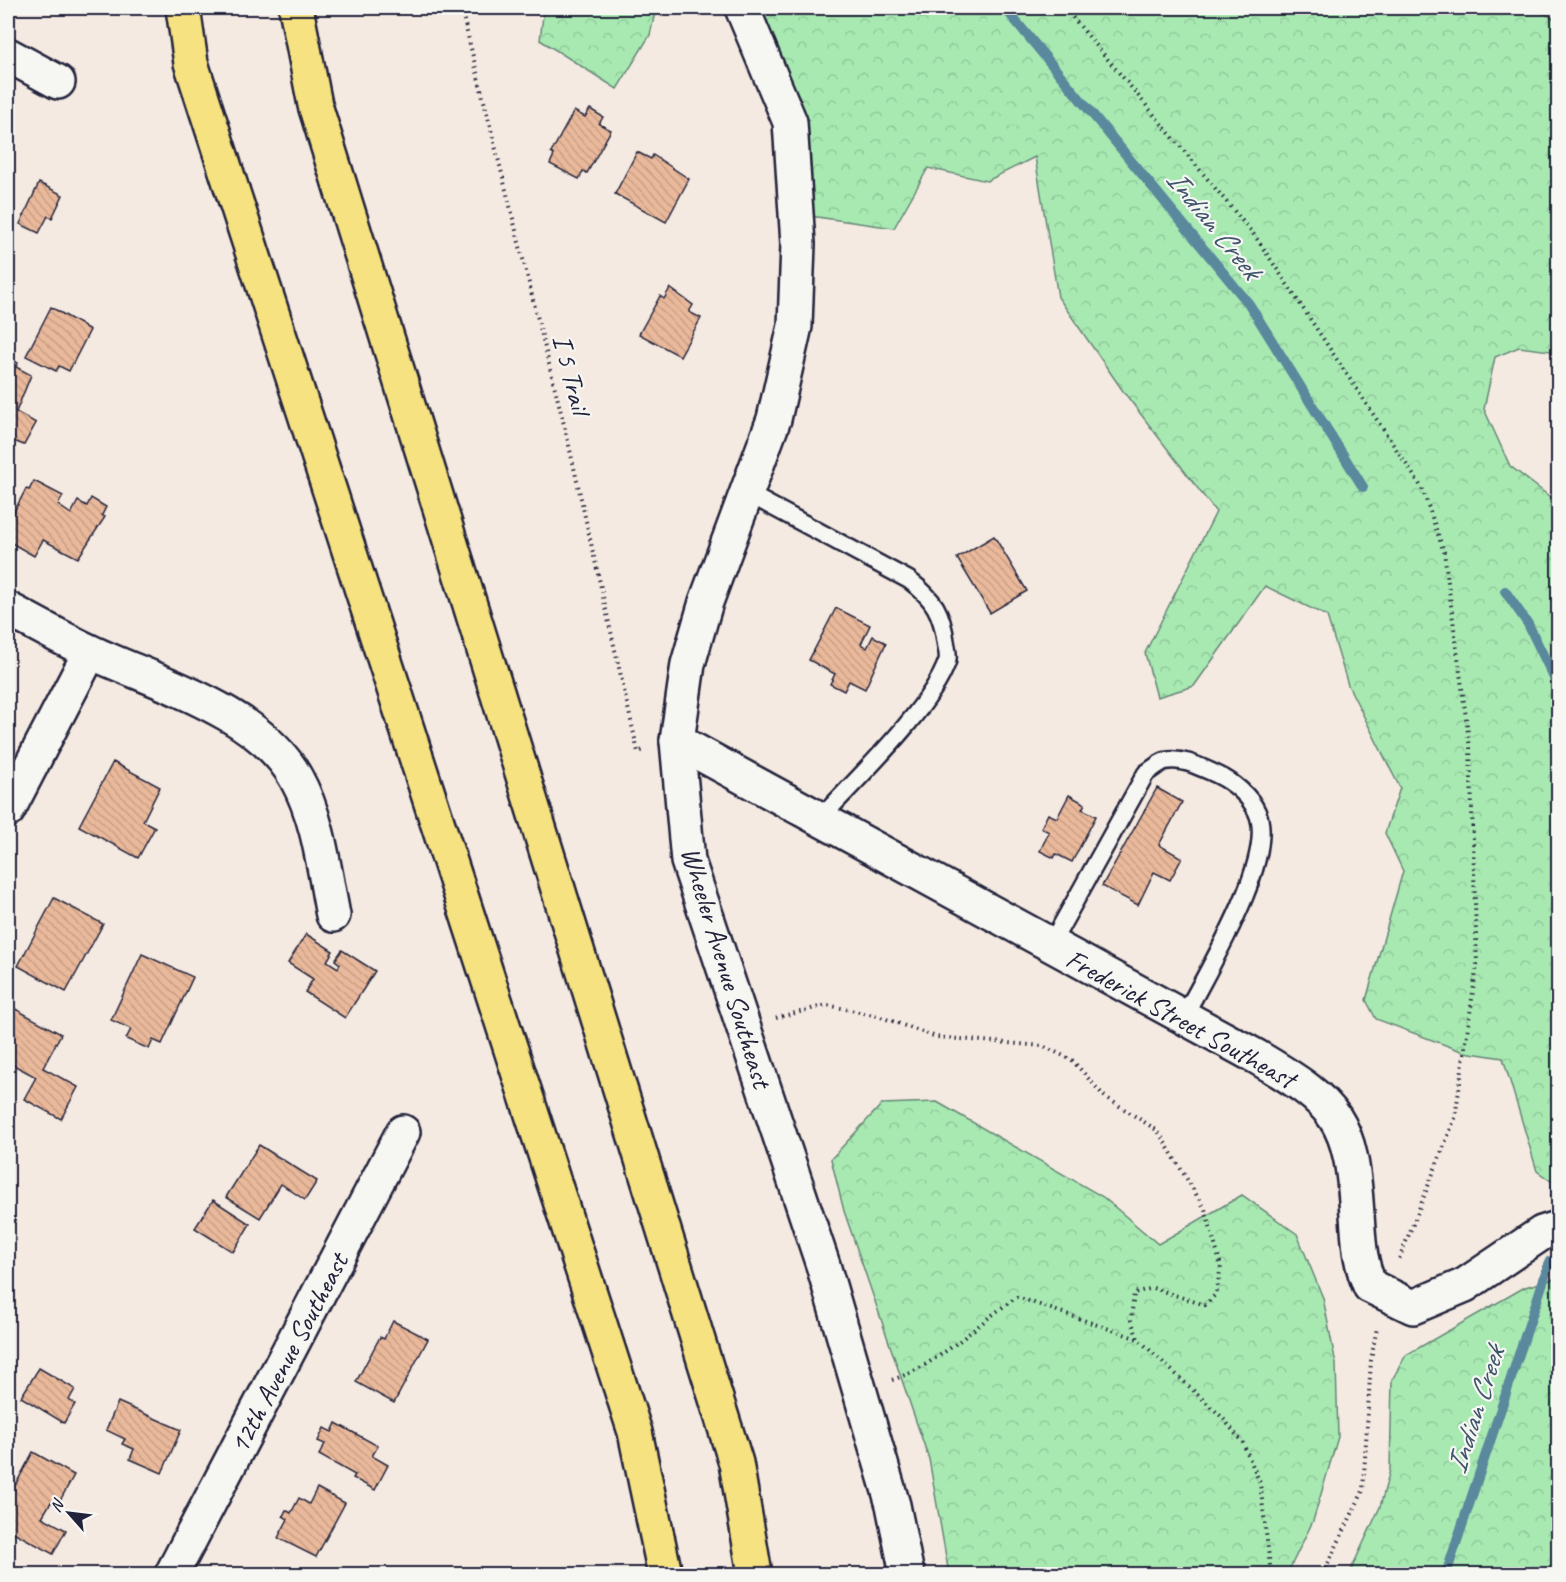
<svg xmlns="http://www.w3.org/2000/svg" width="1566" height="1582" font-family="Caveat,sans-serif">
  <defs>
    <pattern id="forest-crowns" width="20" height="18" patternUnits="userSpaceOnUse" patternTransform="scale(1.5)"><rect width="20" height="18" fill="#a8e9b2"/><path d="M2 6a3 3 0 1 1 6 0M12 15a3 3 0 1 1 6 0" fill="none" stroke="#90c89a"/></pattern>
    <pattern id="building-back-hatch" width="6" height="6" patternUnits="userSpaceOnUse" patternTransform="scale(1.5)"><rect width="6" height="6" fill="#eab99b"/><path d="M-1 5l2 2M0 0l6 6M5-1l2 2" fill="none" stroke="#c89f86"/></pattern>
  </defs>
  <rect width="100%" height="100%" fill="#f4eae1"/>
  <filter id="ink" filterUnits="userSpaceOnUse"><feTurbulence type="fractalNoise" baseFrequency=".0167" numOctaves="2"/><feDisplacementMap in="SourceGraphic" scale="12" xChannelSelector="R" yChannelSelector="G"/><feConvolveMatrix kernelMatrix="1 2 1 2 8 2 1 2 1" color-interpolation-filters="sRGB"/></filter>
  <g filter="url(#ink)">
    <g fill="url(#forest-crowns)" stroke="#658676" stroke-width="1.5">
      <path d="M 544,8 L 656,8 L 650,35 L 617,89 L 540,40 Z"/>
      <path d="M 741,8 L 1535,8 L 1558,21 L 1558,352 L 1519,347 L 1495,357 L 1484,409 L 1510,466 L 1558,503 L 1558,1186 L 1537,1171 L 1503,1058 L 1464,1052 L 1376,1019 L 1366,1000 L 1403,871 L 1385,833 L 1400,788 L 1348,685 L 1327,616 L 1265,586 L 1194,686 L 1157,697 L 1145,653 L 1216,512 L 1123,391 L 1058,297 L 1035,157 L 987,181 L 928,168 L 894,228 L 796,214 L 790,122 Z"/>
      <path d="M 937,1102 L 1103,1197 L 1158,1244 L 1242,1195 L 1297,1234 L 1323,1298 L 1336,1364 L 1338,1437 L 1313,1521 L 1287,1574 L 949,1574 L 929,1459 L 844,1211 L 831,1159 L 882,1104 Z"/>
      <path d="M 1558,1278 L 1558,1574 L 1349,1574 L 1380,1507 L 1390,1470 L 1392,1380 L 1406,1355 L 1525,1287 Z"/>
    </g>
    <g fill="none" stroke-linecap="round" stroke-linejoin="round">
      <g stroke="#5a889d" stroke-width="10">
        <path d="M 1005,8 L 1249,304 L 1363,487"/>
        <path d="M 1505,591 L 1528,624 L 1558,686"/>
        <path d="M 1555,1197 L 1558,1166"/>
        <path d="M 1446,1574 L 1550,1261"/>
      </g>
    </g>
    <g fill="url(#building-back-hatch)" stroke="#22223b" stroke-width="1.5">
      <path d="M 590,109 L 603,117 L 599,124 L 611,130 L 587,173 L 583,171 L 579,179 L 550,164 L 554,155 L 551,153 L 574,111 L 585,117 Z"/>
      <path d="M 637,152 L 651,159 L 653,155 L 689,179 L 666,222 L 615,194 Z"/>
      <path d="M 39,183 L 63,195 L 52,218 L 48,216 L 39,233 L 20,224 Z"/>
      <path d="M 670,288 L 693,305 L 689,312 L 701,318 L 680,356 L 639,334 L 660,296 L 664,299 Z"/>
      <path d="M 51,307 L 90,330 L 69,371 L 59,366 L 56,371 L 26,356 Z"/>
      <path d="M 8,357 L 18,363 L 16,367 L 31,375 L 16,412 L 36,423 L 24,445 L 8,439 Z"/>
      <path d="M 34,481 L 63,496 L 58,505 L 71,514 L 78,501 L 87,506 L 91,498 L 106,507 L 102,515 L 105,517 L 78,558 L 43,540 L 34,556 L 8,541 L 8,523 L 26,489 L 29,490 Z"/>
      <path d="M 994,536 L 1027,591 L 990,613 L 957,558 Z"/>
      <path d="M 836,608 L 870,625 L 861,644 L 867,648 L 873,636 L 886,643 L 865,689 L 849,681 L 844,691 L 830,684 L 835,674 L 809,660 Z"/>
      <path d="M 113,762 L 160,787 L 143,821 L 155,827 L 138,858 L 79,826 Z"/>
      <path d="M 1157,788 L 1182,802 L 1159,845 L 1182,858 L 1170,880 L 1154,872 L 1138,905 L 1102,886 Z"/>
      <path d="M 1069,795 L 1085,804 L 1082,809 L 1096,816 L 1072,862 L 1056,854 L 1054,858 L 1040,851 L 1049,832 L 1041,828 L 1048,814 L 1057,818 Z"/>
      <path d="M 54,898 L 103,924 L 66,992 L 18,966 Z"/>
      <path d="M 306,934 L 333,951 L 327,961 L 338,968 L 340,964 L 335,960 L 342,950 L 375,971 L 345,1018 L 305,992 L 313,979 L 288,963 Z"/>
      <path d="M 142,954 L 193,977 L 162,1044 L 153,1040 L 149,1049 L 126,1039 L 131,1029 L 111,1020 Z"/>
      <path d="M 8,1005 L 61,1034 L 43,1068 L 78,1087 L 61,1119 L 24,1099 L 36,1077 L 8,1062 Z"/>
      <path d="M 259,1145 L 317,1181 L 305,1200 L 281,1184 L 260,1218 L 226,1197 Z"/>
      <path d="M 213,1200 L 250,1224 L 233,1252 L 195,1228 Z"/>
      <path d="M 393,1321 L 428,1339 L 394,1403 L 356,1382 L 380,1337 L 384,1339 Z"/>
      <path d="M 39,1368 L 75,1389 L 69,1400 L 75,1404 L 64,1423 L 21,1397 Z"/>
      <path d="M 118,1402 L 181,1430 L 162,1473 L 130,1459 L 134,1449 L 122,1444 L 125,1439 L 106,1430 Z"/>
      <path d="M 336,1423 L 378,1446 L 372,1456 L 388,1465 L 375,1490 L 353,1478 L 355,1475 L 319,1455 L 325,1444 L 318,1441 L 324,1428 L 332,1432 Z"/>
      <path d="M 33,1452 L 74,1475 L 57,1506 L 51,1502 L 42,1517 L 66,1530 L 53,1554 L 8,1529 L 8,1499 Z"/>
      <path d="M 317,1488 L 345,1503 L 316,1557 L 278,1538 L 288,1519 L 283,1516 L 286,1510 L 291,1513 L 299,1498 L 309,1504 Z"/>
    </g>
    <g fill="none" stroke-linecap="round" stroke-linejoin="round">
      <defs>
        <g id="lane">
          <path d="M 747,493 L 909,580 C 934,599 942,612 946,644 C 947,650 949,657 947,662 C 930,710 856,779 820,819"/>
          <path d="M 1050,946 L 1146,773 C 1151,770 1159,763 1165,761 C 1183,757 1202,768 1218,775 C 1233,782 1250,796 1257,812 C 1278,857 1205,975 1183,1018"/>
        </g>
        <g id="street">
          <path d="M 8,55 L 58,82"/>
          <path d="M 8,609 C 36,624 64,640 93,653 C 158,683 260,712 296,778 C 319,819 324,870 333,915"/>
          <path d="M 677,741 L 1257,1057 C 1338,1105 1351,1119 1357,1215 C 1359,1242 1359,1261 1370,1286 L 1413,1307 L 1465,1285 L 1542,1233 L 1558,1228"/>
          <path d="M 8,810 L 90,652"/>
          <path d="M 172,1574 L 403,1132"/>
        </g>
        <path id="secondary" d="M 742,8 L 790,122 L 798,244 L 795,326 L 774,419 L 706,602 L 688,664 L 677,741 L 688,861 L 823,1265 L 893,1505 L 907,1574"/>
        <g id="highway">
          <path d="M 183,8 L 191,63 L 635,1432 L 665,1574"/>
          <path d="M 296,8 L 315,105 L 736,1463 L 755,1574"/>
        </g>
      </defs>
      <use href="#lane" stroke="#22223b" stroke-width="21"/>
      <use href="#street" stroke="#22223b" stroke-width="38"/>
      <use href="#secondary" stroke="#22223b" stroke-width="38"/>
      <use href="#highway" stroke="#22223b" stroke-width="38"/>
      <g stroke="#22223b" stroke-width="4" stroke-dasharray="1.5 4.5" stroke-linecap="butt">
        <path d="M 461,8 L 568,441 L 638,752 L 644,750"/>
        <path d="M 1065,8 L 1255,236 L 1422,488 L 1444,552 L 1470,748 L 1477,964 L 1455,1118 L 1398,1262"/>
        <path d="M 776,1018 L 827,1005 L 878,1016 L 936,1037 L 1043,1046 L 1072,1060 L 1104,1096 L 1158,1131 L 1205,1209 L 1221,1266 L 1216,1294 L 1205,1305 L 1153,1288 L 1134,1293 L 1131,1320 L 1138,1339"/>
        <path d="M 892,1380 C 940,1364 975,1325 1017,1297 L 1138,1339 L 1223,1418 L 1243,1443 L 1260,1483 L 1271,1574"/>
        <path d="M 1323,1574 L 1363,1491 L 1371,1360 L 1377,1327"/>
      </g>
      <use href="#lane" stroke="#f6f6f2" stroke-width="16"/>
      <use href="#street" stroke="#f6f6f2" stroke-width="33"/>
      <use href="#secondary" stroke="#f6f6f2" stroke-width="33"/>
      <use href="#highway" stroke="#f6e281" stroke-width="33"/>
    </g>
  </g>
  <g text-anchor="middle" stroke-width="4.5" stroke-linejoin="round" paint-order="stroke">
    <g font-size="28" fill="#22223b" stroke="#f6f6f2">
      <text transform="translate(572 374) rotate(76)" y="10">I 5 Trail</text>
      <text transform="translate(727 967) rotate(73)" y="10">Wheeler Avenue Southeast</text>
      <text transform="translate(1181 1018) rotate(29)" y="10">Frederick Street Southeast</text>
      <text transform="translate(288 1353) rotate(-62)" y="10">12th Avenue Southeast</text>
    </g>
    <g font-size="30" font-style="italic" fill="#3e556c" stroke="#f6f6f2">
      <text transform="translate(1214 224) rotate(51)" y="10">Indian Creek</text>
      <text transform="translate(1475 1410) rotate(-72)" y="10">Indian Creek</text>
    </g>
  </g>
  <rect width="1566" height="1582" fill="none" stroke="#f6f6f2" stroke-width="30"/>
  <rect x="15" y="15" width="1536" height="1552" fill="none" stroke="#22223b" stroke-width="2" filter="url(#ink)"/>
  <g transform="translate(69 1513) rotate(298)" stroke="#f6f6f2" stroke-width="4.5" paint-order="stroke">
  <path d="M0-4.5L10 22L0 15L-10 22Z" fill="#22223b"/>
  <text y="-9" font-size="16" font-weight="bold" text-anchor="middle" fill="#22223b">N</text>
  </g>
</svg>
